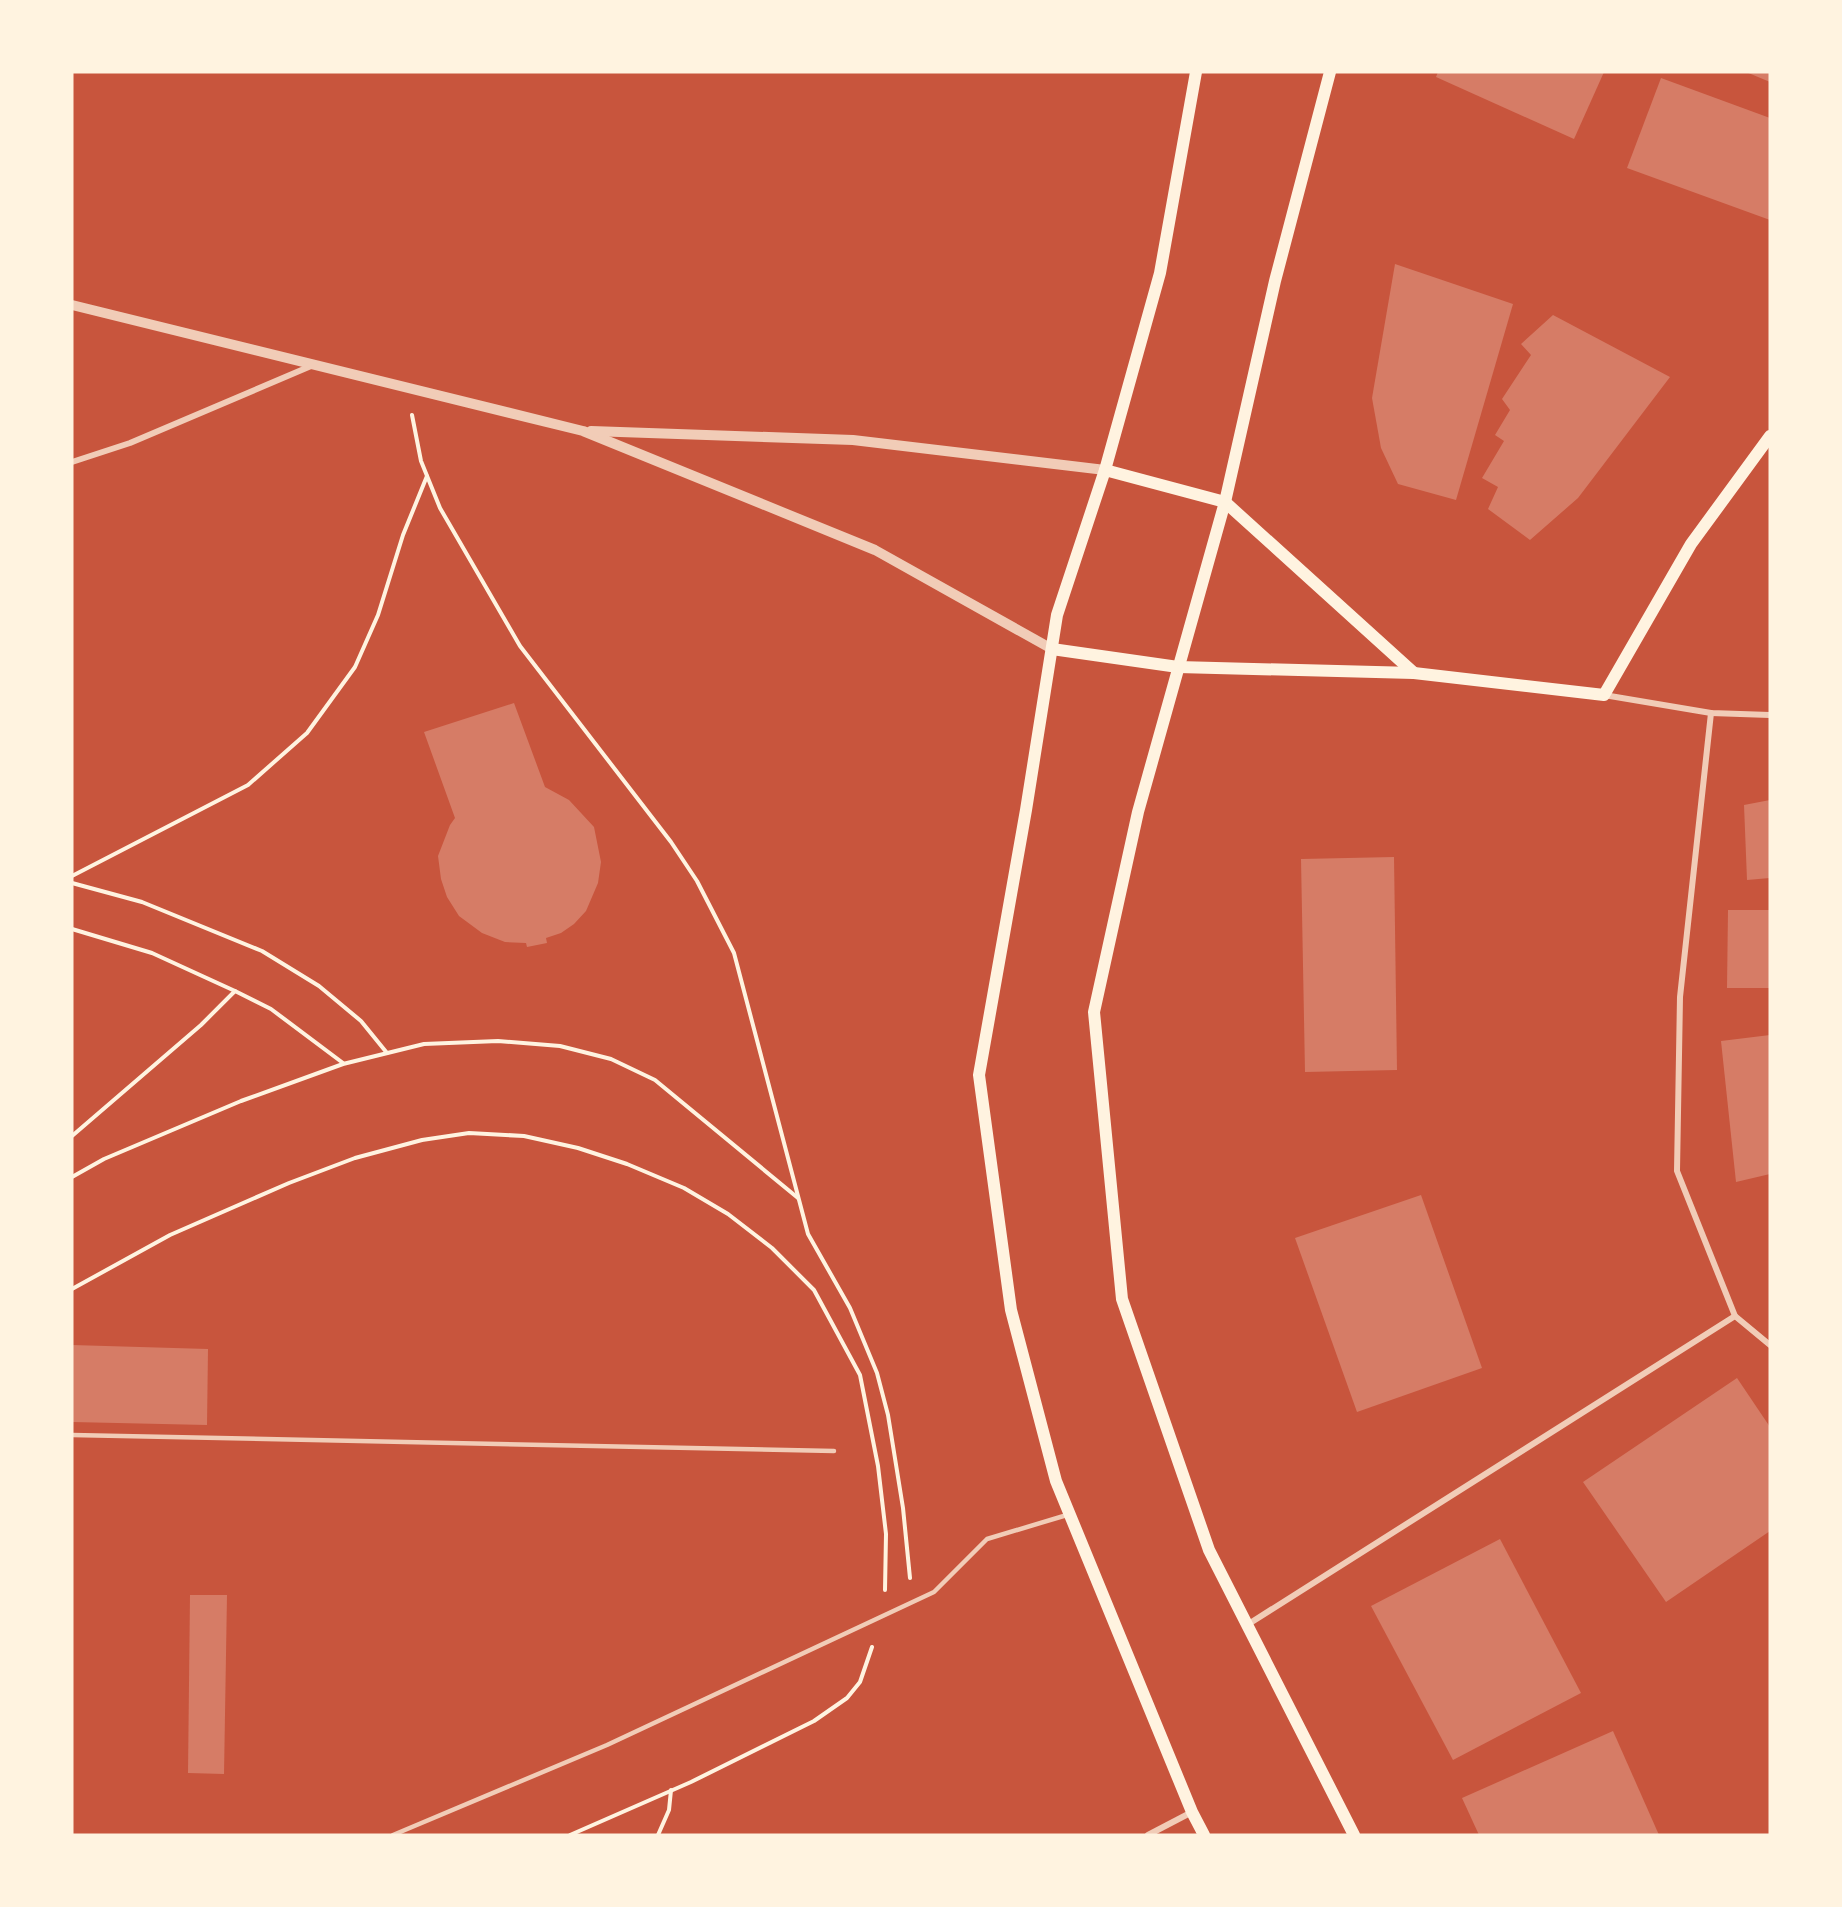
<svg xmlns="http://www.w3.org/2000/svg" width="1842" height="1907" font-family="Barlow,sans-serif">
  <rect width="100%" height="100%" fill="#c8553d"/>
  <g fill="#d67c66">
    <path d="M 1438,72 L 1604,72 L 1574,139 L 1436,77 Z"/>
    <path d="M 1746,72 L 1770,72 L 1770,82 Z"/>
    <path d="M 1661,78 L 1770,118 L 1770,220 L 1627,168 Z"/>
    <path d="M 1395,264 L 1513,304 L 1456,500 L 1398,484 L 1381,448 L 1372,398 Z"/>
    <path d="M 1553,315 L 1670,377 L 1578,498 L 1530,540 L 1488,509 L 1498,487 L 1482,478 L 1504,441 L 1495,435 L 1510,410 L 1502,399 L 1531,355 L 1521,344 Z"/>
    <path d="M 514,703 L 545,787 L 569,800 L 594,827 L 601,862 L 598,883 L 586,911 L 574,924 L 561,933 L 546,938 L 547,943 L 527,947 L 526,943 L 505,942 L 482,933 L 459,916 L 447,897 L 441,879 L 438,856 L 450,825 L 455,818 L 424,732 Z"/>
    <path d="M 1770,800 L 1770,878 L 1747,880 L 1744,805 Z"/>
    <path d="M 1394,857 L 1397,1070 L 1305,1072 L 1301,859 Z"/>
    <path d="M 1728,910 L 1770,910 L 1770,988 L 1727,988 Z"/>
    <path d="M 1770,1035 L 1770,1174 L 1736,1182 L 1721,1041 Z"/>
    <path d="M 1421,1195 L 1482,1368 L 1357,1412 L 1295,1238 Z"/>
    <path d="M 72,1345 L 208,1349 L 207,1425 L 72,1422 Z"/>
    <path d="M 1737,1378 L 1770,1427 L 1770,1531 L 1666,1602 L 1583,1482 Z"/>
    <path d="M 1500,1539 L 1581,1693 L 1453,1760 L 1371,1606 Z"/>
    <path d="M 190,1595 L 227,1595 L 224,1774 L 188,1773 Z"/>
    <path d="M 1613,1731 L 1659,1835 L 1479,1835 L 1462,1798 Z"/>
  </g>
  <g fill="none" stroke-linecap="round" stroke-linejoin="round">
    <g stroke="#fff3e0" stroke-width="4">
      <path d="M 412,415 L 421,461 L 440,508 L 520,646 L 671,842 L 697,881 L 734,953 L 808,1234 L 850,1308 L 877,1373 L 888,1415 L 903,1508 L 910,1578"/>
      <path d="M 72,876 L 248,785 L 307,733 L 355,667 L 378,615 L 403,535 L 427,476"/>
      <path d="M 72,883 L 142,902 L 262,951 L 319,986 L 361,1021 L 387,1053"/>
      <path d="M 72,929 L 152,953 L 235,991 L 271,1009 L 343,1063"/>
      <path d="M 72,1136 L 201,1025 L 235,991"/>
      <path d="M 72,1177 L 104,1159 L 241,1101 L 343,1064 L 424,1044 L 498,1041 L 560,1046 L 611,1059 L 655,1080 L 798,1198"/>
      <path d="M 72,1289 L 170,1235 L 289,1183 L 355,1158 L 422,1140 L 469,1133 L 524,1136 L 578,1148 L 627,1164 L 684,1188 L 728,1214 L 772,1248 L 814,1290 L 860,1375 L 878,1466 L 886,1534 L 885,1590"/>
      <path d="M 570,1835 L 691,1782 L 814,1721 L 847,1698 L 860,1682 L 872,1647"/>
      <path d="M 658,1835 L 669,1810 L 671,1790"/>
    </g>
    <g stroke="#f1ccb7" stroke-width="4.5">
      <path d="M 72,1435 L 834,1451"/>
      <path d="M 393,1835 L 607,1745 L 934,1592 L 987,1539 L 1067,1515"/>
    </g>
    <g stroke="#f1ccb7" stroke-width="6">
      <path d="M 72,462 L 130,443 L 311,366"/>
      <path d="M 1604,695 L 1711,713 L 1770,715"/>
      <path d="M 1711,713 L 1680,997 L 1677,1171 L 1735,1316 L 1770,1345"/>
      <path d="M 1247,1625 L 1735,1316"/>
      <path d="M 1148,1835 L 1192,1812"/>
    </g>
    <g stroke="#f1ccb7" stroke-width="10">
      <path d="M 72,305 L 583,431 L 875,550 L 1052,649"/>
      <path d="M 591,431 L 853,440 L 1105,470"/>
    </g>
    <g stroke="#fff3e0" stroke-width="12">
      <path d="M 1196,72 L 1160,273 L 1105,470 L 1057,615 L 1026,810 L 979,1075 L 1011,1310 L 1056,1481 L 1192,1812 L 1204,1835"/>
      <path d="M 1330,72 L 1275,281 L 1225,502 L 1138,812 L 1094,1012 L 1122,1299 L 1209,1550 L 1354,1835"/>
      <path d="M 1105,470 L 1225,502 L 1414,673"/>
      <path d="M 1052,649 L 1178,667 L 1414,673 L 1604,695 L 1691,544 L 1770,436"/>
    </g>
  </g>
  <rect width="1842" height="1907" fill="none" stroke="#fff3e0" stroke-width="147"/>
</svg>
